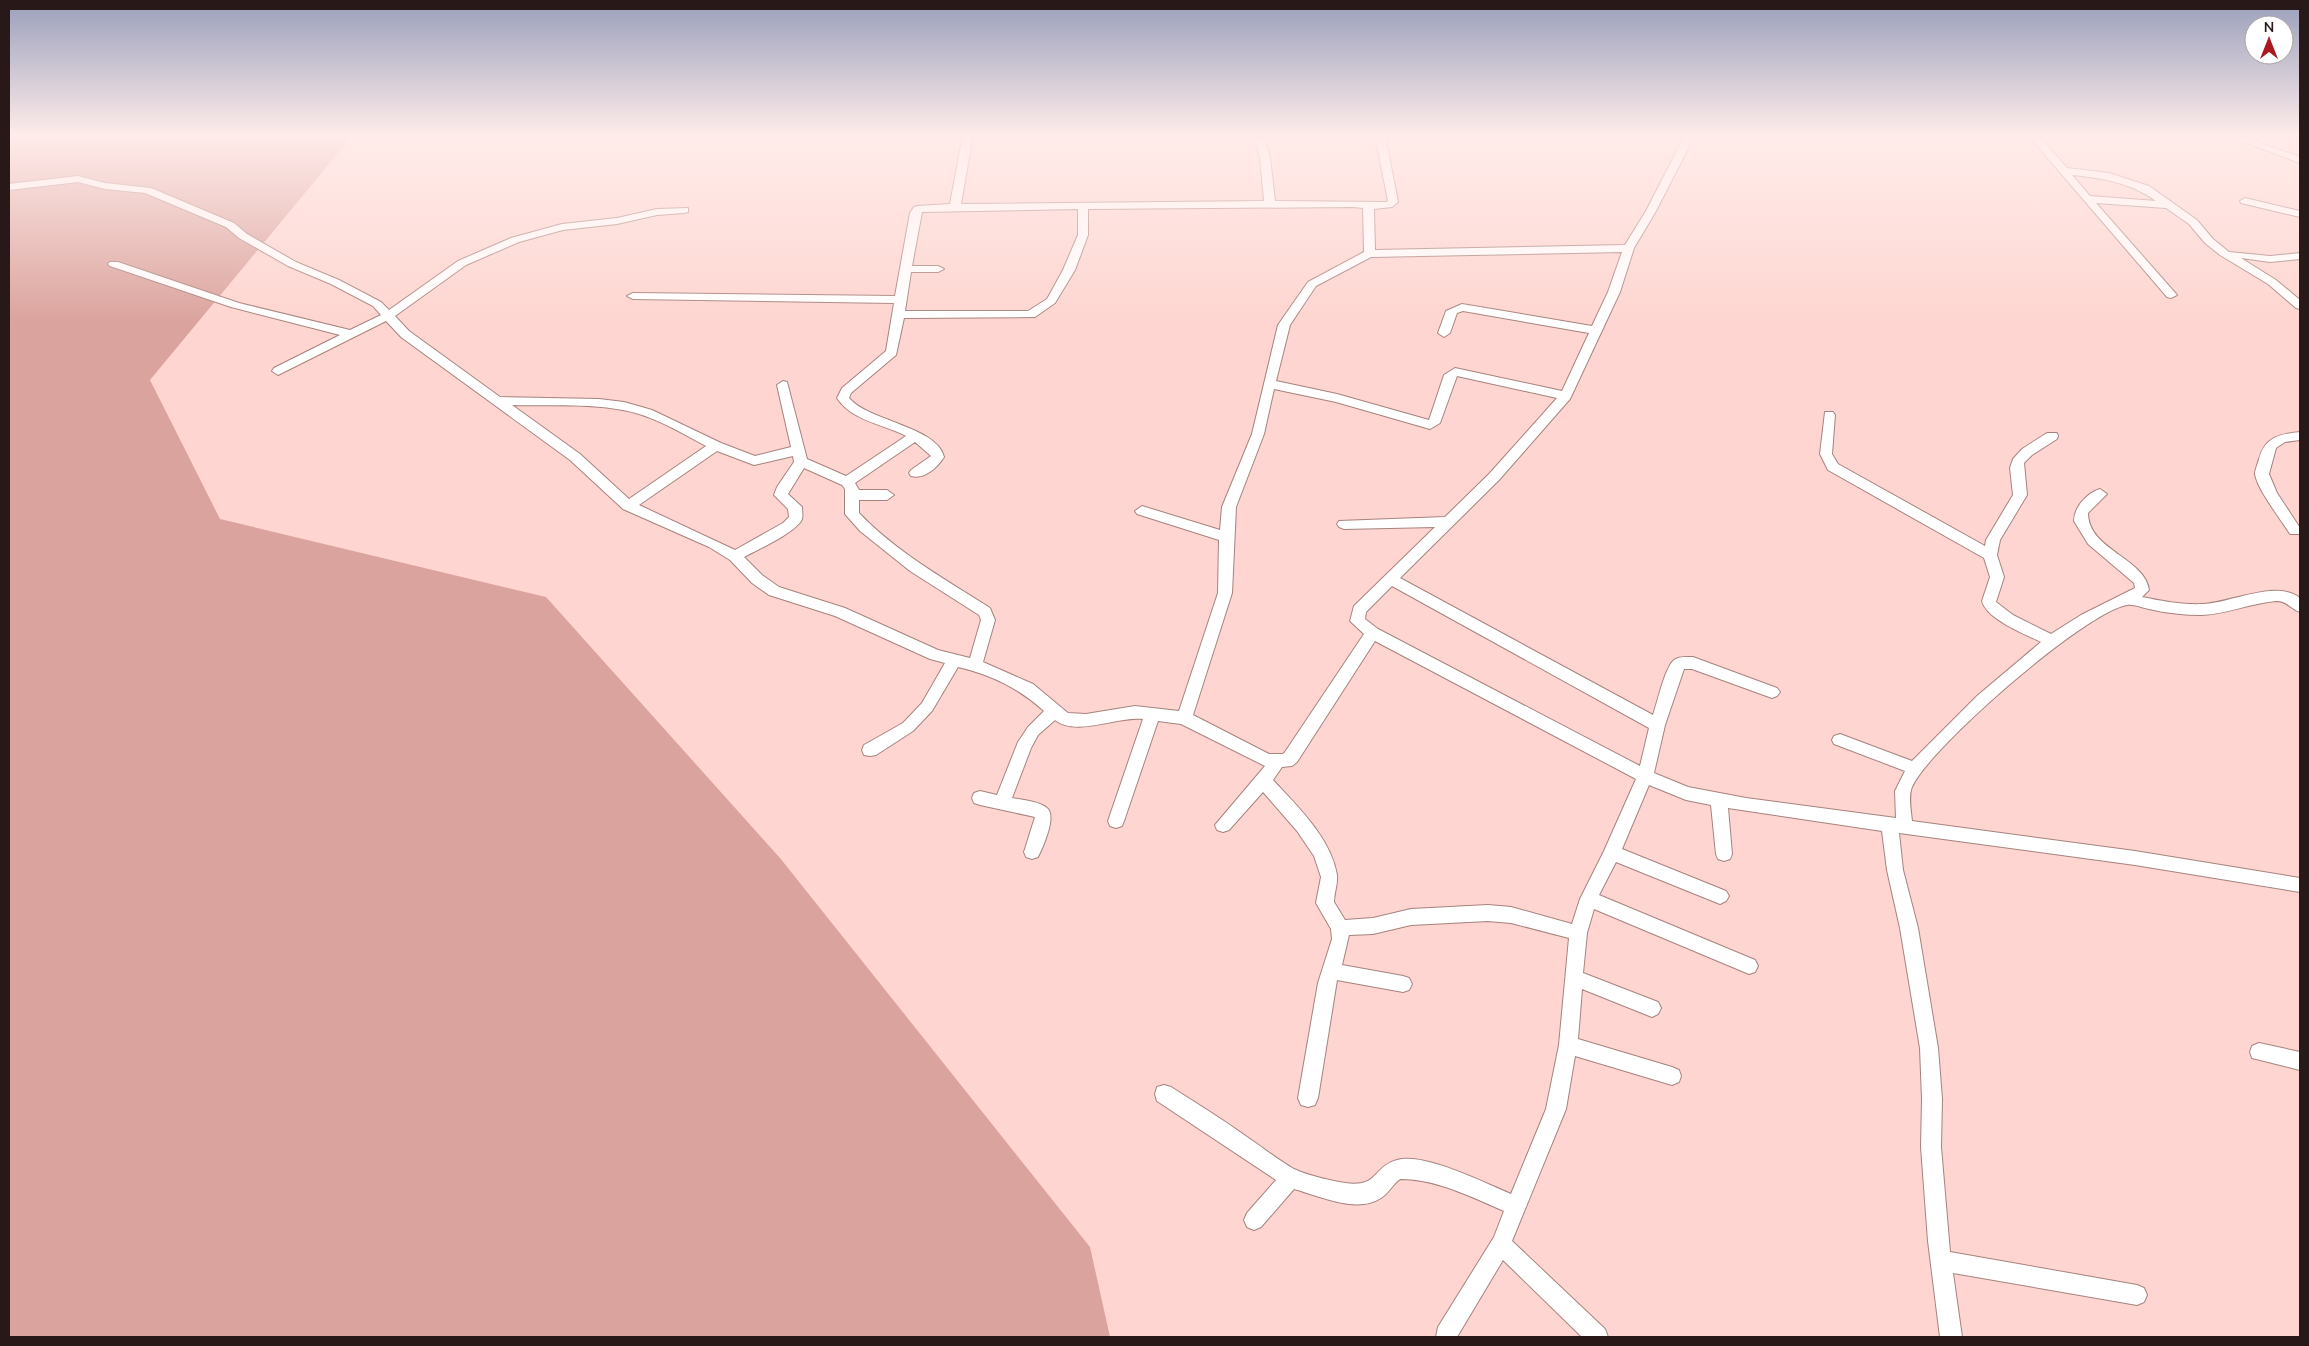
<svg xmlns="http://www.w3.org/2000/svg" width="2309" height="1346" font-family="'Nunito Sans',sans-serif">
  <rect width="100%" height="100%" fill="#fed5d0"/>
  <path fill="#dba39d" d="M 9,135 L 353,135 L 150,380 L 220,519 L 546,597 L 780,858 L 1090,1247 L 1110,1337 L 9,1337 Z"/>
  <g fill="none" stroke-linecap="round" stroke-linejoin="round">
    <defs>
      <g id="street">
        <path d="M 963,135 L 973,135 L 961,204 L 1264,201 L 1260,157 L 1255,140 L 1260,137 L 1265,140 L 1270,157 L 1275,201 L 1386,202 L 1388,201 L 1375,135 L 1385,135 L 1398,202 L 1392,207 L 1374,209 L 1375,250 L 1625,245 L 1646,211 L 1685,135 L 1695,135 L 1656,211 L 1634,248 L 1620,292 L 1570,399 L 1499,480 L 1400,578 L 1653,715 C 1657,704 1665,667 1674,660 C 1679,656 1687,657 1693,657 L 1777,688 L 1780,692 L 1777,696 L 1772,698 L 1692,669 L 1684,669 L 1665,725 L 1654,773 L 1688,787 L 1746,798 L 1896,818 L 1895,791 L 1905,771 L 1834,744 L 1832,740 L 1834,736 L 1840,734 L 1912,761 L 1977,696 L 2041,642 C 2025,634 1986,619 1982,601 L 1990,577 L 1984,558 L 1828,470 L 1820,454 L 1825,412 L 1833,412 L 1835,415 L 1832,454 L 1838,464 L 1985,546 L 1986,540 L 2013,495 L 2010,468 L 2013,459 L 2022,449 L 2047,433 L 2057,433 L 2058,436 L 2057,439 L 2032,455 L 2024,463 L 2027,495 L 2000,540 L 1997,555 L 2004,577 L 1996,602 L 2013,615 L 2051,634 L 2081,615 L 2135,588 L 2134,583 L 2088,544 L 2074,521 C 2074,507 2087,493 2100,489 L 2107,494 L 2088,513 C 2088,550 2145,558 2149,590 L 2142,597 C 2162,601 2182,605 2203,604 C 2231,603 2276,579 2300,598 L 2300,612 C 2290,609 2288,601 2276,601 C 2251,603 2227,614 2202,615 C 2184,615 2166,613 2149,609 C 2143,608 2133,604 2127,605 C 2085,612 1929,748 1912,787 C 1908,797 1911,810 1912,821 L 2135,851 L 2300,878 L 2300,892 L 2135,865 L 1899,833 L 1903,870 L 1918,928 L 1938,1048 L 1942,1099 L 1941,1147 L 1950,1252 L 2137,1285 L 2144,1288 L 2147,1295 L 2144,1302 L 2137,1305 L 1953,1273 L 1962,1337 L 1940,1337 L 1928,1241 L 1921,1147 L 1922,1099 L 1920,1048 L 1900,928 L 1887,870 L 1882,831 L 1728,808 L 1732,854 L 1730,859 L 1724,861 L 1718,859 L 1716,854 L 1711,805 L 1686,800 L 1649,785 L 1622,849 L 1726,891 L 1729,896 L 1726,901 L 1720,904 L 1616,862 L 1599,895 L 1755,960 L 1758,966 L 1755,972 L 1749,974 L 1594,909 L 1587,933 L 1583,973 L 1658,1002 L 1661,1008 L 1658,1014 L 1652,1017 L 1582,989 L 1578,1039 L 1672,1067 L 1679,1070 L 1681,1076 L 1679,1082 L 1672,1085 L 1575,1056 L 1566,1109 L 1512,1241 L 1605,1329 L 1608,1337 L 1582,1337 L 1503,1260 L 1457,1337 L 1436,1337 L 1438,1327 L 1494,1237 L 1504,1211 C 1471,1197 1437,1179 1400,1179 C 1393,1184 1388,1194 1381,1198 C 1357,1214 1319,1196 1294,1189 L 1261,1227 L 1254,1230 L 1247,1227 L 1244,1220 L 1247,1213 L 1276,1180 L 1157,1101 L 1155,1094 L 1157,1087 L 1164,1085 L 1171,1087 C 1196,1103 1222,1119 1247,1137 C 1262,1147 1278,1160 1294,1169 C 1306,1175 1332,1181 1345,1183 C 1379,1188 1372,1167 1397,1160 C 1424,1152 1485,1183 1511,1194 L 1546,1109 L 1559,1045 L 1569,938 L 1511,923 L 1488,921 L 1411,925 L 1373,934 L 1349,935 L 1342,965 L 1403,976 L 1409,978 L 1412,984 L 1409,990 L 1403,992 L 1337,980 L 1318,1098 L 1315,1105 L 1308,1107 L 1301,1105 L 1298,1098 L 1318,983 L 1332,939 L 1331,929 L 1316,903 L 1321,877 L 1314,856 L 1297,831 L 1263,792 L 1229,830 L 1223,832 L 1217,830 L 1215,825 L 1265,766 L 1181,724 L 1158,721 L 1124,821 L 1122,826 L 1116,828 L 1110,826 L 1108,821 L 1143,719 C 1118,716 1076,737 1055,720 L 1038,735 L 1031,748 L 1012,798 C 1022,800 1039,801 1047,808 C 1057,816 1043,847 1038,857 L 1032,859 L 1026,857 L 1024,852 L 1035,817 L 980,805 L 974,803 L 972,798 L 974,793 L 980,791 L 997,795 L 1018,742 L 1028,727 L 1044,711 C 1018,688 992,675 958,667 L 932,711 L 913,731 L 876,755 L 870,756 L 864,755 L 862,750 L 864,745 L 903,723 L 922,703 L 945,663 L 930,659 L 835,616 L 769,595 L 752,583 L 730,560 L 709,547 L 623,509 L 570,460 L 401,337 L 386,321 L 278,375 L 272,371 L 274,368 L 340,335 L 231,307 L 110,266 L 108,264 L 110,262 L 118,262 L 239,303 L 350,330 L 381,315 L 373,306 L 331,284 L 288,266 L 239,238 L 226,227 L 145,193 L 105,189 L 78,182 L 9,190 L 9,184 L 78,176 L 105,183 L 151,188 L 234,223 L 247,234 L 296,262 L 339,280 L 381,302 L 389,310 L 458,261 L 511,238 L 562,224 L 617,218 L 657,209 L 688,208 L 688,212 L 684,213 L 657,215 L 617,224 L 563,230 L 519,242 L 466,265 L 395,316 L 409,331 L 500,397 L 599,399 L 624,402 L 652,410 L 721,443 L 755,456 L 791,447 L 777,385 L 783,381 L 787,382 L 807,459 L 846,476 L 906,436 C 883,424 852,421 837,398 L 842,388 L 886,351 L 894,303 L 633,299 L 627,296 L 633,293 L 895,296 L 910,213 L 914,207 L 918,206 L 950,204 ZM 1353,207 L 1363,208 L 1364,252 L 1308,282 L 1278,325 L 1252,434 L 1222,507 L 1220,530 L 1142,506 L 1135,511 L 1137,514 L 1219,540 L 1218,593 L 1179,711 L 1135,706 L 1086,714 L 1068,713 L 1033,684 L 983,662 L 995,620 L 990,608 C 945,579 896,552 859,513 L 859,500 L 887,500 L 894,495 L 887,490 L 859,490 L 855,483 L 915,442 L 931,456 L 911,470 L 909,473 L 911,476 C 924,480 938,467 944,457 C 938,427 868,421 849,398 L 851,393 L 896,355 L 904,318 L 1035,317 L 1055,303 L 1075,270 L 1088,235 L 1088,209 ZM 1078,209 L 1078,235 L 1063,270 L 1047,299 L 1028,311 L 905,311 L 911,272 L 938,272 L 944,269 L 938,266 L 912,266 L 922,212 ZM 1622,252 L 1608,292 L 1592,326 L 1462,304 L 1446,311 L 1438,333 L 1444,337 L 1450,333 L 1457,313 L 1463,311 L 1589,333 L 1562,391 L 1455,368 L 1444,375 L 1429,420 L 1337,394 L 1276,381 L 1290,325 L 1316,286 L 1371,257 ZM 1457,376 L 1557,398 L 1489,474 L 1445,517 L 1339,521 L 1337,524 L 1339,527 L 1344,529 L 1435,527 L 1354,606 L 1350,621 L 1364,634 L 1285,752 L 1283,754 L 1269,754 L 1193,715 L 1232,593 L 1236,507 L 1264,434 L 1274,389 L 1336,402 L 1430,429 L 1440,423 ZM 512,405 C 548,406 587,403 623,410 C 652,415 680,432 706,446 L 629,499 L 580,454 ZM 717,451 L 754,465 L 793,456 L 794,462 L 777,487 L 774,495 L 788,509 L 789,517 L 783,523 L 735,550 L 639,505 ZM 804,468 L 842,485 L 845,489 L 845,514 L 860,531 L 910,571 L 979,615 L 981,620 L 970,658 L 938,650 L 845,608 L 779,587 L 762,575 L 744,557 C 757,550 797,532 802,519 C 803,516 802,511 802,507 L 788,494 ZM 1392,586 L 1649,728 L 1640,766 L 1378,629 L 1365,619 L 1366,612 ZM 1375,641 L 1636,779 L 1604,851 L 1580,899 L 1572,924 L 1511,907 L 1488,905 L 1411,909 L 1373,918 L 1345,920 L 1334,902 C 1334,893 1338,884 1337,875 C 1331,838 1297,806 1273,780 L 1282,767 L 1292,766 L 1297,762 Z"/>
        <path d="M 2028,135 L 2038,135 L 2067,168 L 2109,173 L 2149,186 L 2197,220 L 2213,239 L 2229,252 L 2270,256 L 2300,253 L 2300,259 L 2270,262 L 2241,258 L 2276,280 L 2300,300 L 2300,309 L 2296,308 L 2268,284 L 2220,255 L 2205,243 L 2189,224 L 2166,208 L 2096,203 L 2177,295 L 2171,298 L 2167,297 ZM 2072,175 C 2103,178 2131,183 2156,201 L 2090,196 Z"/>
        <path d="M 2225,135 L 2238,135 L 2300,157 L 2300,163 Z"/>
        <path d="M 2245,198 L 2300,211 L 2300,217 L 2241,203 L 2240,201 Z"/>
        <path d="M 2300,432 L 2300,440 L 2285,442 L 2276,448 L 2269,474 L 2277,493 L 2300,528 L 2300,534 L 2290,534 C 2282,521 2257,489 2255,474 C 2255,470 2258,463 2259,459 C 2265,437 2280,434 2300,432 Z"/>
        <path d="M 2259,1043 L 2300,1052 L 2300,1070 L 2252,1058 L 2250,1052 L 2252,1046 Z"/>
      </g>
    </defs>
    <use href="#street" stroke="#a7827d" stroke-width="2"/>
    <use href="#street" fill="#fff" fill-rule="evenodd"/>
  </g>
  <linearGradient id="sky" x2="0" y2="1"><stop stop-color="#999fbb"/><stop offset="0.42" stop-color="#ffecea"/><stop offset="1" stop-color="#ffecea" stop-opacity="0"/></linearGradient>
  <rect width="2309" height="323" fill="url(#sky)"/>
  <rect width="2309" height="1346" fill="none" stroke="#281918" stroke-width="20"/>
  <g transform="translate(2269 40)"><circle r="24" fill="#ffffff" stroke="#a9a3a3"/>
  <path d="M0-4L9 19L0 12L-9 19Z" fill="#ac181f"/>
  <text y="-8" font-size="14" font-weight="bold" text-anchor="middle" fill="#281918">N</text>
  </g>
</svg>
